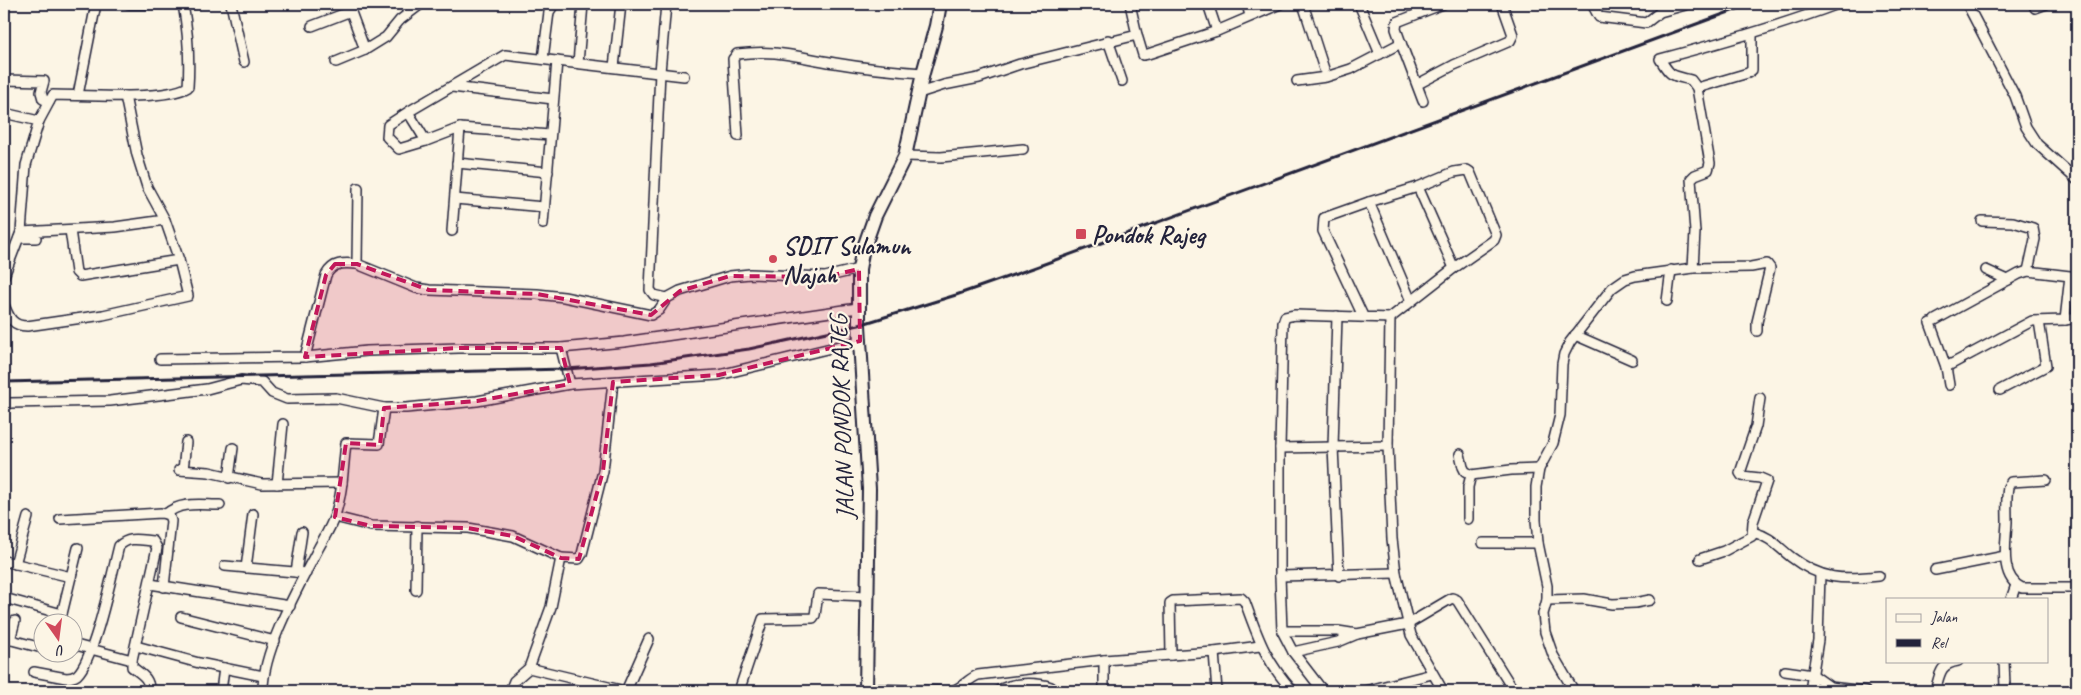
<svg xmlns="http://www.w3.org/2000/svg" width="2081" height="695" font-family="Caveat,sans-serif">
  <rect width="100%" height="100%" fill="#fcf5e5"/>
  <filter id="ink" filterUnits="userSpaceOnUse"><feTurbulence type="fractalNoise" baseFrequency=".02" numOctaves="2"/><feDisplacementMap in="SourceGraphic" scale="10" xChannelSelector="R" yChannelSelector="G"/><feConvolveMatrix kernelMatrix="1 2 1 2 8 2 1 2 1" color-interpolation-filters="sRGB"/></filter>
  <g filter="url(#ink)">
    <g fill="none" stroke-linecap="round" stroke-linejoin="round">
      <defs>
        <g id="minor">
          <path d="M 129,4 L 147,4"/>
          <path d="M 231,4 L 244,62"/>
          <path d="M 348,4 L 365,50 L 386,37 L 400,20 L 421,4"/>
          <path d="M 405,4 L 408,13"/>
          <path d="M 666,4 L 660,72 L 650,290 L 654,295 L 667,298"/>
          <path d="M 1130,4 L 1137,35"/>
          <path d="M 1208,4 L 1217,31"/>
          <path d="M 1247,4 L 1250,16"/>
          <path d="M 1303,4 L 1324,69"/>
          <path d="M 1359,4 L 1380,54"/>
          <path d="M 1592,4 L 1599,17 L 1646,23 L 1660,12 L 1689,4"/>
          <path d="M 1967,4 L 2015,96 L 2026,127 L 2037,144 L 2077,180"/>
          <path d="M 2035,8 L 2046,4"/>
          <path d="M 312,26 L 351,11"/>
          <path d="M 1108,40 L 1122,81"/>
          <path d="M 1401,43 L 1423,101"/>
          <path d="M 543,59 L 549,12 L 554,4"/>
          <path d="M 336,62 L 365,50"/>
          <path d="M 578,63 L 583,4"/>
          <path d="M 614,67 L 621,4"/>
          <path d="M 4,80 L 44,81 L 41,92 L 43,99 L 49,102"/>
          <path d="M 1297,81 L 1326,77 L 1351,69 L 1401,43 L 1396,29 L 1397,22 L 1443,4"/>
          <path d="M 1418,84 L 1454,65 L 1510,41 L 1513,35 L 1502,4"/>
          <path d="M 452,87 L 553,99"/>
          <path d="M 1697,88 L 1748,73 L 1752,70 L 1752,34"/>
          <path d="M 919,93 L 944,85 L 979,78 L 1020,64 L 1137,35 L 1143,55 L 1148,54 L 1217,31 L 1280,4"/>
          <path d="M 78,95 L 96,4"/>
          <path d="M 408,112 L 388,125 L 387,137 L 399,149 L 426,141 L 408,112 L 505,55 L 684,76"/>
          <path d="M 4,113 L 39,121"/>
          <path d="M 738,136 L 733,59 L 737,54 C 777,49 796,57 835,63 C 864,68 893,71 923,73"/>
          <path d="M 426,141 L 460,128 L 550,135"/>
          <path d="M 905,156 L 941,157 L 1023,149"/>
          <path d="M 457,163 L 548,172"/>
          <path d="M 1418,187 L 1454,268"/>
          <path d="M 358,188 L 357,264 L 416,288 L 429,290 L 537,294 L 564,297 L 651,315 L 659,310 L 667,298 L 680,291 L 730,276 L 750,274 L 825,277 L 859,269"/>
          <path d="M 455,199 L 544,207"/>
          <path d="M 1369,202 L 1411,301"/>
          <path d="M 1982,221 L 2013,222 L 2033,228 L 2035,239 L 2028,271"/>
          <path d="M 543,224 L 557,61"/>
          <path d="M 70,230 L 76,272 L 80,276 L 179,260"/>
          <path d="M 452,231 L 460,128"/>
          <path d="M 21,232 L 115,227 L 165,220"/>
          <path d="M 19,238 L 36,238"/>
          <path d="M 1693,268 L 1695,232 L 1691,179 L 1695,175 L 1708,170 L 1710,163 L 1697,88 L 1691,80 C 1671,75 1671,77 1660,59 C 1720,43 1780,26 1838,4"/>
          <path d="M 1986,270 L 2008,280"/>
          <path d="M 4,276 L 21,232 L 26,165 L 39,121 L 53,95 C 84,95 164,101 188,87 C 190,58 188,32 183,4"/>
          <path d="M 1667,301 L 1671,270"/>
          <path d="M 4,305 C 9,317 12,326 27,326 L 103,315 L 188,296 L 179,260 L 165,220 L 147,187 L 137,155 L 125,96"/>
          <path d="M 1337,316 L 1333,447 L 1339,576"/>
          <path d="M 1363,316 L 1323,231 L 1324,218 L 1369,202 L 1418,187 L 1454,172 L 1467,170 L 1470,172 L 1496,235 L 1494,240 L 1454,268 L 1390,318 L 1295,315 L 1285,317 L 1283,323 L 1280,448 L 1280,576 L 1396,573"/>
          <path d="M 1390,318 L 1388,446 L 1392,539 L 1396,573 L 1411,635 L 1443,691"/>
          <path d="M 1935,320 L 2019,274 L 2028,271 L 2070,276 L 2065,320"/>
          <path d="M 1930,323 L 1946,367 L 2032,321 L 2065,320 L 2077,318"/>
          <path d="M 1575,335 L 1632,360"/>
          <path d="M 561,348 L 624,342 L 858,308"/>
          <path d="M 305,357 L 326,275 C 333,262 343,263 357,264"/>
          <path d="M 160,359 L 305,357 L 367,351 L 459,348 L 561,348 L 570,384"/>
          <path d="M 1946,367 L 1949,385"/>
          <path d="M 2000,390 L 2046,366 L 2039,321"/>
          <path d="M 4,407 L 10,403 L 110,401 L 207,389 L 241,380 L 262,382 L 272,393 L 287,399 L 336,398 L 384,408 L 406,408 L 477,401 L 570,384 L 719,375 L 860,341"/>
          <path d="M 1280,448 L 1388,446"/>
          <path d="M 1460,454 L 1463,467 L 1465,471 L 1471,475 L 1511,470 L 1539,469"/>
          <path d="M 179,470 L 209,472 L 262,484 L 342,483"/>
          <path d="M 183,470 L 186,442"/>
          <path d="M 229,478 L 233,448"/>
          <path d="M 2046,480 L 2011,482 L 2008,487 C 2006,498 2007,511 2007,522 C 2006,543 1999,577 2022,588 L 2077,588"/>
          <path d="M 277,484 L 283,424"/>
          <path d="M 166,514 C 181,501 201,505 220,505"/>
          <path d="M 335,517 L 371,526 L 468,528 L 513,536 L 561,558 L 551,607 L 529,668"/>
          <path d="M 60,519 L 161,513 L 169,515 L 171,521 L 164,587"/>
          <path d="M 1468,519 L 1468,487 L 1471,475"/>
          <path d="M 1753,532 C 1771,537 1777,546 1791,557 C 1821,580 1843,580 1879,576"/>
          <path d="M 1483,543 L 1538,543"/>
          <path d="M 561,558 L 579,559 L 582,554 L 603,471 L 613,382"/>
          <path d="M 1700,559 L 1724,551 L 1752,536 L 1753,522 L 1767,481 L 1760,478 L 1742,476 L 1740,473 L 1756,426 L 1760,398"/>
          <path d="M 4,561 L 71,577"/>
          <path d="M 15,564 L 28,517"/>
          <path d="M 225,566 L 306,573"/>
          <path d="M 246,568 L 253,514"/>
          <path d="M 1935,570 L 2005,556"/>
          <path d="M 296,572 L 302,532"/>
          <path d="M 1280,576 L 1282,631 L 1293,652 L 1323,691"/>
          <path d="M 150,584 L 290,606"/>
          <path d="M 416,590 L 417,526"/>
          <path d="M 4,598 L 62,614"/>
          <path d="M 2011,599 L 2016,585"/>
          <path d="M 1547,600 L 1584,599 L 1612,604 L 1635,603 L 1650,600"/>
          <path d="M 181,617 L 275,641"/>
          <path d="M 60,622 L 78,548"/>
          <path d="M 1282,631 L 1338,631 L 1357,634"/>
          <path d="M 4,638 L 42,648"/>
          <path d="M 10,640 L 15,621"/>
          <path d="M 72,644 L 132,660 L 132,667 C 141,674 150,678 149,691"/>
          <path d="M 136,646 L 199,663 L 263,676"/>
          <path d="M 1214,652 L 1217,691"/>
          <path d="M 1293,652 L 1338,642 L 1357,634 L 1408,624 L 1452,598 L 1457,600 L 1514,691"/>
          <path d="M 1171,655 L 1214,652 L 1260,646"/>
          <path d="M 2004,661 L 2005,687"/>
          <path d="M 1785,671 L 1813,675 L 1830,687 L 1865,691"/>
          <path d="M 34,672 L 66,678 C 71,678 74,677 77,675 C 95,658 112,573 119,546 C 129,536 140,540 153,541 L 157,548 L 132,660"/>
          <path d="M 866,689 L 938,691"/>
          <path d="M 221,691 L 224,668"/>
          <path d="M 263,691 C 262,651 299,586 318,549 C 324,538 331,527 335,515 C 343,492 343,467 346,443 L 379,444 L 384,408"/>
          <path d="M 510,691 L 514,681 L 529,668 L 625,691"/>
          <path d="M 626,691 L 649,639"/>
          <path d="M 739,691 L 763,619 L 813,618 L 815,615 L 818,594 L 867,596"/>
          <path d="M 951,691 C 961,689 968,679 978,675 L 1104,660"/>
          <path d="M 998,691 C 1011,682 1036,682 1051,687 L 1053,691"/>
          <path d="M 1104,691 L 1104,660 L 1171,655 L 1170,603 L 1173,601 L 1241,598 L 1245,602 C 1258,638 1266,662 1293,691"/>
          <path d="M 1365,691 L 1432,674"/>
          <path d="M 1574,691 L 1553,655 L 1545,632 L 1543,614 L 1547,600 L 1547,586 L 1538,543 L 1536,520 L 1536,487 L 1539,469 L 1553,443 L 1560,415 L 1562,364 L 1564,354 L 1570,342 L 1612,288 L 1625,279 L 1635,276 L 1693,268 L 1751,267 L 1767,264 L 1770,268 L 1757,322 L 1757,331"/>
          <path d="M 1810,691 L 1818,640 L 1820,574"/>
          <path d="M 1935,691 C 1940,675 1939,664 1958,661"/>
        </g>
        <path id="secondary" d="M 866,691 L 869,489 L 859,325 L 859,269 L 862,253 L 875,216 L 905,156 L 923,73 L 936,26 L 940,4"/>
      </defs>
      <use href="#minor" stroke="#22223b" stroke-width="12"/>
      <use href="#secondary" stroke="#22223b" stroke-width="16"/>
      <use href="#minor" stroke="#fcf5e5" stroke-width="9"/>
      <use href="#secondary" stroke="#fcf5e5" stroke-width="12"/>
      <path stroke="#22223b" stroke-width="3" d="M 4,382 L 566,369 L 651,363 L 749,349 L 859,325 L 956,295 L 1036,267 L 1751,4"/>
    </g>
  </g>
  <path fill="#c2185b" fill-opacity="0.2" stroke="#c2185b" stroke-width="4" stroke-dasharray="10 6" stroke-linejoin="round" d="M 335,264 L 357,264 L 429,290 L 537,294 L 651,315 L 680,291 L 730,276 L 825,277 L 859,269 L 860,341 L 719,375 L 613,382 L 603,471 L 579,559 L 561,558 L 513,536 L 468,528 L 371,526 L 335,517 L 346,443 L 380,445 L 384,408 L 477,401 L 570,384 L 561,348 L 459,348 L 305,357 L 326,275 Z"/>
  <g fill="#d1495b" stroke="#fcf5e5" stroke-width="2">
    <rect x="1075" y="228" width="12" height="12" rx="2.5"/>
    <circle cx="773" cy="259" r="5"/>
  </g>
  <g text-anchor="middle" stroke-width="4.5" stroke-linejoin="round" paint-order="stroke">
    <g font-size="25" font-weight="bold" fill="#22223b" stroke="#fcf5e5" text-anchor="start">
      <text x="1092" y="243">Pondok Rajeg</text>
      <text x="783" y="254">SDIT Sulamun<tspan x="783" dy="29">Najah</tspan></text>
    </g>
    <g font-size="25" fill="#22223b" stroke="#fcf5e5">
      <text transform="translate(841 417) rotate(-92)" y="9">JALAN PONDOK RAJEG</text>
    </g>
  </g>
  <rect width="2081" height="695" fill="none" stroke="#fcf5e5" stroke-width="20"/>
  <rect x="10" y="10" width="2061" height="675" fill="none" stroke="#22223b" stroke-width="2" filter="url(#ink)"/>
  <rect x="1886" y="598" width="162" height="65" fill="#fcf5e5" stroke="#a5a1a1"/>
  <rect x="1896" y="614" width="25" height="8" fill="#fcf5e5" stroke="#a5a1a1"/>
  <text x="1931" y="622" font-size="15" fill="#22223b">Jalan</text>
  <rect x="1896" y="639" width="25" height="8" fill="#22223b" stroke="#a5a1a1"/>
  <text x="1931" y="648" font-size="15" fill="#22223b">Rel</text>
  <g transform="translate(58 638) rotate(166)"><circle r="24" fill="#fcf5e5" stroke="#a5a1a1"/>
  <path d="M0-4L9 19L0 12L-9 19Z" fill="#d1495b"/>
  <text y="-8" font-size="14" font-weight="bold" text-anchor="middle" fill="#22223b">U</text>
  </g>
</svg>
